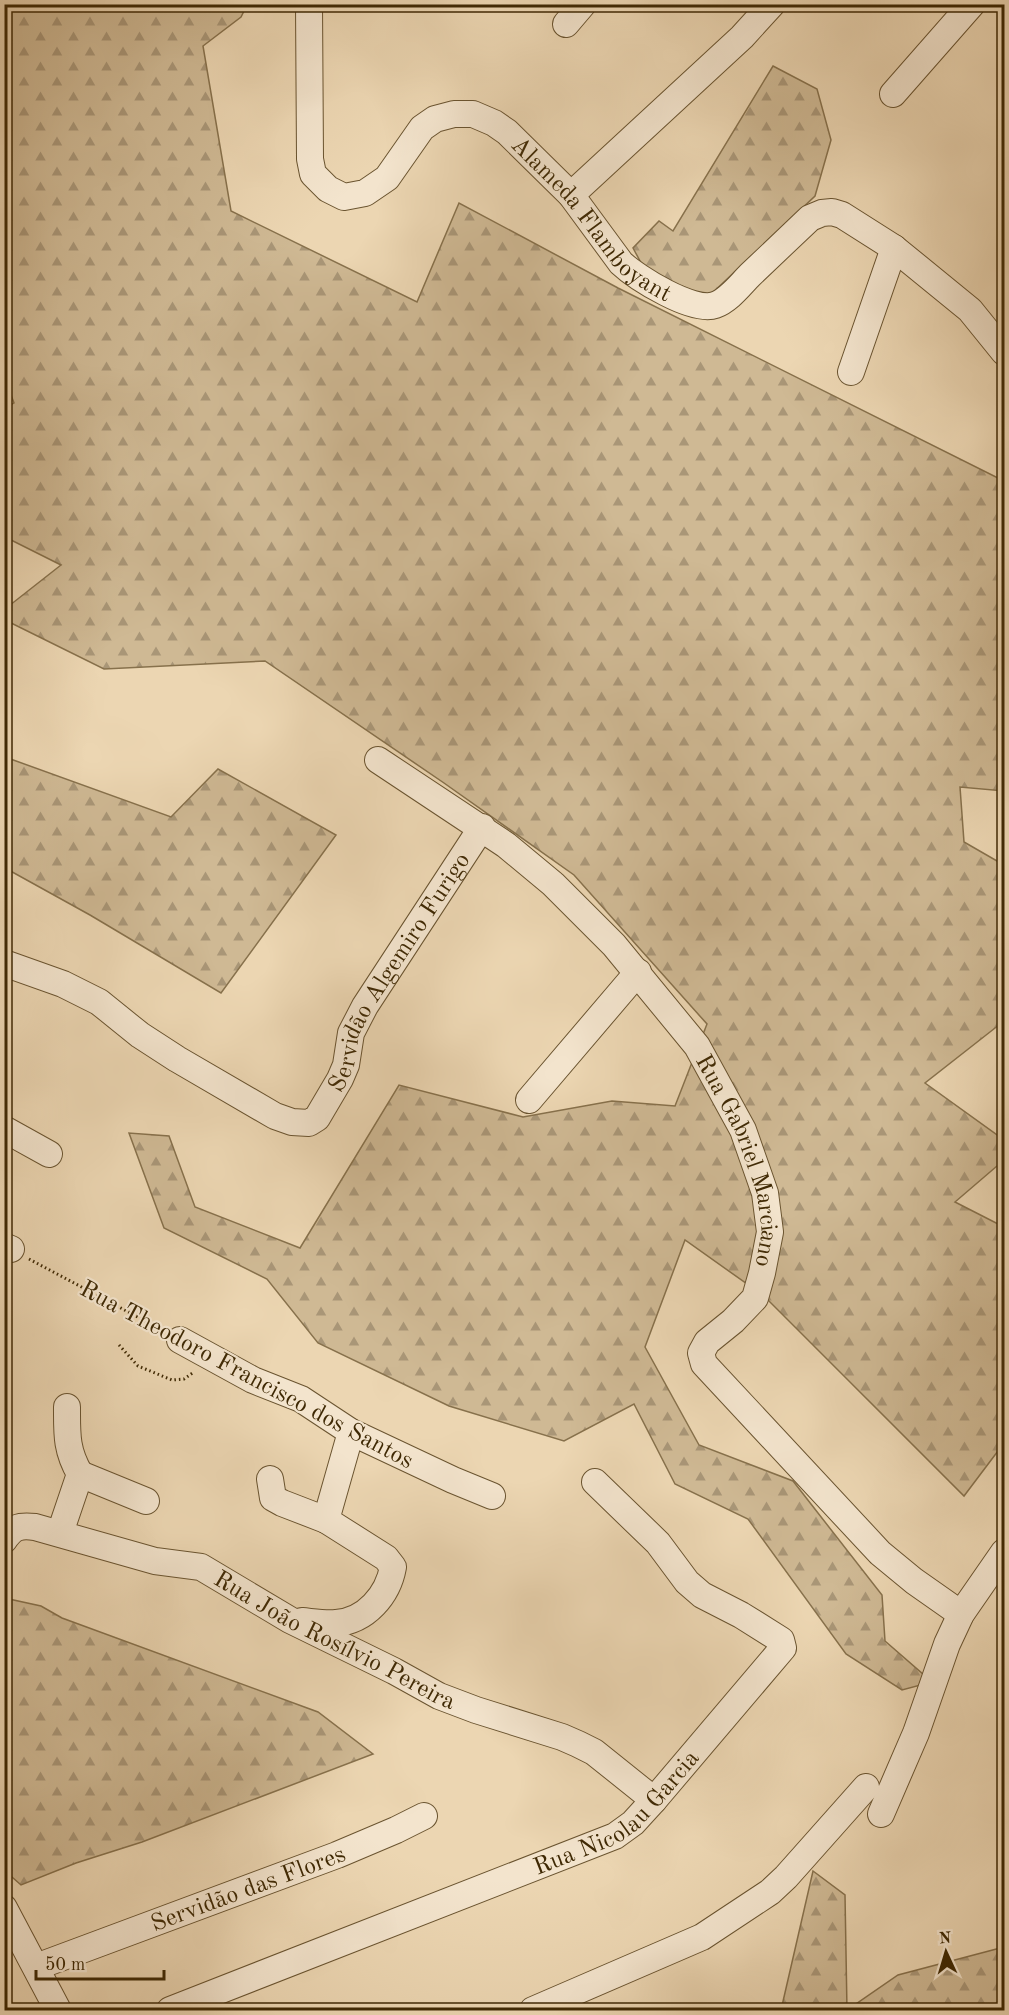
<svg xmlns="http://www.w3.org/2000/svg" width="1009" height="2015" font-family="'Old Standard TT',serif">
  <defs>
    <pattern id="forest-firs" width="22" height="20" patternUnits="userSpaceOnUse" patternTransform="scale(1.5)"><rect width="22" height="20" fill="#cfb994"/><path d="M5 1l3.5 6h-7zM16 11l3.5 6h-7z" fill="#a99677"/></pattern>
  </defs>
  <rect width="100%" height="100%" fill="#ecd6b2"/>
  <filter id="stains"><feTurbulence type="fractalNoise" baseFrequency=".00333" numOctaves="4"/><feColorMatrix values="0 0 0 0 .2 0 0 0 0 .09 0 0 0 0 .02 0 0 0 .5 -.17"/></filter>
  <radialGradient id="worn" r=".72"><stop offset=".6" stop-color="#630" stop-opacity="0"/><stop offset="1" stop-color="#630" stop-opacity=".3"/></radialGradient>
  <g fill="url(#forest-firs)" stroke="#87714c" stroke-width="1.5">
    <path d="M 5,5 L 247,5 L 241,17 L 203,46 L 231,211 L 417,302 L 459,203 L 618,288 L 1004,481 L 1004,791 L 960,787 L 964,842 L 1004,865 L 1004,1021 L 925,1083 L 1004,1140 L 1004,1160 L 955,1202 L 1004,1227 L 1004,1443 L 964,1496 L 764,1296 L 685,1240 L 645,1347 L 699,1445 L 793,1481 L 882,1595 L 885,1641 L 932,1682 L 902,1690 L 846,1654 L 748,1519 L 675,1484 L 634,1404 L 564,1441 L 449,1406 L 318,1343 L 267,1279 L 164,1228 L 129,1133 L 169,1136 L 195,1207 L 300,1248 L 399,1085 L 523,1117 L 612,1101 L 675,1106 L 707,1024 L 574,875 L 444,783 L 265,661 L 104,669 L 5,620 L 5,609 L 61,565 L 5,537 L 5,408 L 14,403 L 5,379 Z"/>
    <path d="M 773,66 L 817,89 L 831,140 L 815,196 L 707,298 L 646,272 L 633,248 L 659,221 L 673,231 Z"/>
    <path d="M 5,757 L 171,817 L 218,769 L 336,835 L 221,993 L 90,915 L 5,868 Z"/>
    <path d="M 9,1599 L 41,1606 L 62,1618 L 318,1712 L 373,1754 L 142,1842 L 76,1863 L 21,1885 L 4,1870 L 4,1606 Z"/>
    <path d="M 813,1871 L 845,1895 L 847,2010 L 898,1975 L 1004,1947 L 1004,2006 L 999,2001 L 987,2010 L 781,2010 Z"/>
  </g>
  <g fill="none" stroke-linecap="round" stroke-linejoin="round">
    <defs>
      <g id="minor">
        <path id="s1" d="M 309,4 L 310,159 L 313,174 L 328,189 L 344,197 L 365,193 L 387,178 L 422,128 L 435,119 L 454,114 L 473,114 L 494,123 L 507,132 L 571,195 L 621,263 C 637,278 693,313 715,305 C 729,300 740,285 750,275 C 770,256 790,237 810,218 L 822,213 L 832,212 L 842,215 L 894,248 L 970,310 L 1004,352"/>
        <path d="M 566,24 L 583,4"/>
        <path d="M 893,94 L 972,4"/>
        <path d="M 571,195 L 742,37 L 772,4"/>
        <path d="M 851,372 L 894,248"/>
        <path id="s2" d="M 378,760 L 506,845 L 553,884 L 614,945 L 697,1046 L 743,1130 L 765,1193 L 770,1232 L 762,1273 L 755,1298 L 733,1321 L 707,1342 L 701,1353 L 704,1364 L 880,1553 L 914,1581 L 961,1614"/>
        <path id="s3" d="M 4,963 L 63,984 L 99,1002 L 140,1035 L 177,1059 L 275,1116 L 292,1122 L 309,1123 L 317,1118 L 340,1079 L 346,1065 L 351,1033 L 365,1006 L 482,827"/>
        <path d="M 529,1100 L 638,972"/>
        <path d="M 4,1129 L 49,1154"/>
        <path d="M 4,1246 L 11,1249"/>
        <path d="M 180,1340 L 253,1380 L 301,1399 L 351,1432 L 453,1480 L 492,1496"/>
        <path d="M 80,1474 L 146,1501"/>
        <path d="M 270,1479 L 273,1498 L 282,1503 L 326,1520"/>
        <path d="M 60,1533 L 80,1474 C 66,1450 67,1434 67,1407"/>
        <path id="s4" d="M 4,1540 C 13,1527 19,1525 35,1527 L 155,1561 L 201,1567 L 290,1620 L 394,1671 L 439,1696 L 476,1710 L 562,1737 L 578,1744 L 594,1752 L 654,1800"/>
        <path d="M 302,1621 C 313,1622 325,1624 336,1623 C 366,1621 388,1595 393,1567 L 386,1558 L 326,1520 L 351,1432"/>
        <path d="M 881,1814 L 916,1733 L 947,1644 L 961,1614 L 1004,1552"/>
        <path d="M 4,1908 L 58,2010"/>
        <path id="s5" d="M 36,1967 L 337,1855 L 396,1830 L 424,1816"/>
        <path id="s6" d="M 170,2010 L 615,1836 L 633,1823 L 654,1800 L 783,1648 L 781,1640 L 741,1615 L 702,1595 L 687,1582 L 658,1543 L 595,1482"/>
        <path d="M 533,2010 L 702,1937 L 770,1892 L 786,1877 L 866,1787"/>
      </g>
    </defs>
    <use href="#minor" stroke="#6a5430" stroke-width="28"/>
    <g stroke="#3f2904" stroke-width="3" stroke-dasharray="1.5 3" stroke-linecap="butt">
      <path d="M 29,1259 L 164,1331"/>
      <path d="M 119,1345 L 138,1366 L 172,1380 L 184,1379 L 194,1372"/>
    </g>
    <use href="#minor" stroke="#f3e4cd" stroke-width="26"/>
  </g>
  <g text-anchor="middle" stroke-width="4.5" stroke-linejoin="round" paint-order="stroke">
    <g font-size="24" fill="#3f2904" stroke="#f3e4cd">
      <text dy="8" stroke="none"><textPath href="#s1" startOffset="534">Alameda Flamboyant</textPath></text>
      <text dy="8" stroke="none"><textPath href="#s3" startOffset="526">Servidão Algemiro Furigo</textPath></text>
      <text dy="8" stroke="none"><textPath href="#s2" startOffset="556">Rua Gabriel Marciano</textPath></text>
      <text transform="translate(247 1374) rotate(28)" y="8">Rua Theodoro Francisco dos Santos</text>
      <text dy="8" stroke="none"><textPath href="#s4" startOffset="360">Rua João Rosílvio Pereira</textPath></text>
      <text dy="8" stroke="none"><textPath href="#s6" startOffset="492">Rua Nicolau Garcia</textPath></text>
      <text dy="8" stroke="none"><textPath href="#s5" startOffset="226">Servidão das Flores</textPath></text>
    </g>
  </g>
  <rect width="1009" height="2015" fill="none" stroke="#ecd6b2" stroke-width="24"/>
  <rect x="6" y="6" width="997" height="2003" fill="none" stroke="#3f2904" stroke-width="3"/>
  <rect x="12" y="12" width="985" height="1991" fill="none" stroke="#3f2904" stroke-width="1.5"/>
  <g transform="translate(946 1952) rotate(356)" stroke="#f3e4cd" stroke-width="4.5" paint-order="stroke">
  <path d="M0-4.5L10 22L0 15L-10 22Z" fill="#3f2904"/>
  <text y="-9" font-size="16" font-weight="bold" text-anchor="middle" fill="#3f2904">N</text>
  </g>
  <path d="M36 1970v9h128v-9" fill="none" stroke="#3f2904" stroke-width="3"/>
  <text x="45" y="1970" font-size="18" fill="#3f2904" stroke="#f3e4cd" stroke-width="4.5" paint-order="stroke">50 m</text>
  <rect width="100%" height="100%" filter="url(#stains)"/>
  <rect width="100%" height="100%" fill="url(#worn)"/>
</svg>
